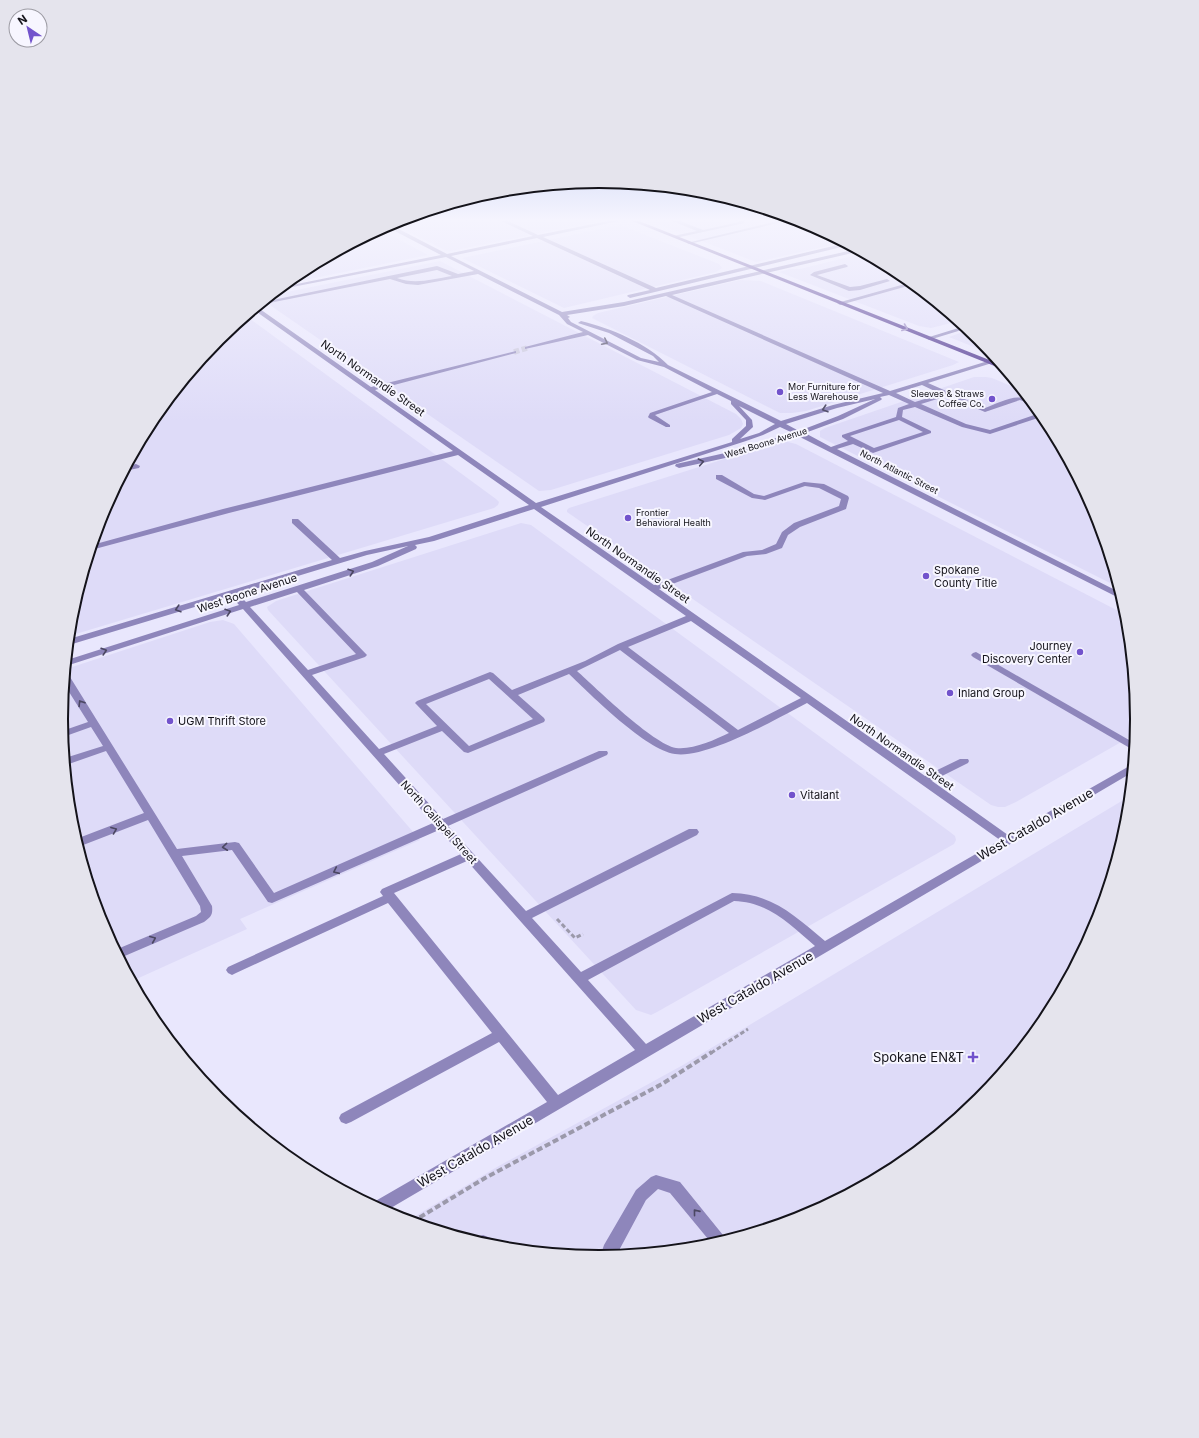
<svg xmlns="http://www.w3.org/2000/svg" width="1199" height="1438" font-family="Inter,sans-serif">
  <rect width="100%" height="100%" fill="#e9e7fd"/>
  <g fill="#dedbf8">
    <path d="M 394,221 L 600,221 L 451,251 L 445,250 L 391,223 Z"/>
    <path d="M 650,221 L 753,221 L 763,225 L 778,221 L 805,221 L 845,242 L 756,262 Z"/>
    <path d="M 620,225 L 719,264 L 722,268 L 716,272 L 564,308 L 462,258 Z"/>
    <path d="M 379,229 L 428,255 L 285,284 L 301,271 Z"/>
    <path d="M 865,253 L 899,271 L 959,321 L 931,328 L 919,326 L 779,272 L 790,269 L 800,269 Z"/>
    <path d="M 440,261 L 736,414 L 741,419 L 743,424 L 741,428 L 729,435 L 551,490 L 539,491 L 264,301 L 272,295 Z"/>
    <path d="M 740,280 L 761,281 L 959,362 L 953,365 L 806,411 L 792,413 L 780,413 L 592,318 L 593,316 L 598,313 Z"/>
    <path d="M 246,316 L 496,499 L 499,502 L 498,505 L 494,508 L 69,636 L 71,614 L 102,513 L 152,420 L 219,338 Z"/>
    <path d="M 963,332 L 975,334 L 994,355 L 949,337 Z"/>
    <path d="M 974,377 L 986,377 L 992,378 L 1023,391 L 1047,420 L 1097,513 L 1120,588 L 820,437 L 820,431 L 825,428 Z"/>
    <path d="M 778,442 L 788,442 L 796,444 L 1128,616 L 1138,719 L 1137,733 L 1016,802 L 1005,807 L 998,807 L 991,805 L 567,512 L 567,510 L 569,508 Z"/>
    <path d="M 521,523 L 531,525 L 950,832 L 955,836 L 956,840 L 954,844 L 657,1012 L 651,1015 L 636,1010 L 268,610 L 267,607 L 276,601 Z"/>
    <path d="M 223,620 L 234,624 L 420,840 L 240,919 L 247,929 L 132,981 L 102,925 L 71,824 L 61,719 L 66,669 L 210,622 Z"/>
    <path d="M 1130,796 L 1128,824 L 1097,925 L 1047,1018 L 980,1100 L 898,1167 L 805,1217 L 704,1247 L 599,1257 L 494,1247 L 407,1221 L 497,1167 L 683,1065 Z"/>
  </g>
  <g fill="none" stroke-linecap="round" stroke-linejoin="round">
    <path stroke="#c9c7db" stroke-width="5.5" stroke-dasharray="5.5 2.5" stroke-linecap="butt" d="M 514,352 L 527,348"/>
    <g stroke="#9b99aa" stroke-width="3" stroke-dasharray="4.5 2.5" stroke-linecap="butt">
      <path d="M 557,919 L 575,938 L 583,934"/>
      <path d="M 711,1053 L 748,1029"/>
    </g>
    <path stroke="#9b99aa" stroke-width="4" stroke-dasharray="6 3" stroke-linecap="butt" d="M 412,1222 L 485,1178 L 662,1084 L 712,1052"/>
    <g fill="#8e86bb" fill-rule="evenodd">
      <path d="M 501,221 L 508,221 L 538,235 L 608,221 L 619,221 L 543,237 L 656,288 L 846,243 L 850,245 L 630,298 L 627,296 L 628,295 L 650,290 L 537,238 L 451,256 L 562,312 L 624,302 L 857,249 L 861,251 L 672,295 L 890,391 L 988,361 L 992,361 L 992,363 L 928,383 L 985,408 C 1002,402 1022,389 1036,406 L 1020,400 L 985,412 L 947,396 L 921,404 L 966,424 L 990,430 L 1040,413 L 1044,416 L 990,434 L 962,427 L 915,407 L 903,410 L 902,417 L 931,431 L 931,433 L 873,453 L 853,444 L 837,449 L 1121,593 L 1123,600 L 798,436 L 730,457 L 679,468 L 675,466 L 676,464 L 725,453 L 793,433 L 780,427 L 763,435 L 746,441 L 541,507 L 654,585 L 743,552 L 762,550 L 776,544 L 782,532 L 794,523 L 839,506 L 841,499 L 819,488 L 805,486 L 765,500 L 752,498 L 716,479 L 716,475 L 722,475 L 754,494 L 764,496 L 804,482 L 824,484 L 848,496 L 849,498 L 846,509 L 800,527 L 788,535 L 782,548 L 766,554 L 747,556 L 659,589 L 925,776 L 960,759 L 968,759 L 969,761 L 968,763 L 932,781 L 1008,835 L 1133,764 L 1133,772 L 384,1212 L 371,1205 L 372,1203 L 547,1102 L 499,1042 L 351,1122 L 346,1124 L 341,1122 L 339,1118 L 341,1114 L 492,1033 L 388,903 L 236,973 L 232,975 L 228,973 L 226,970 L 228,967 L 383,896 L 380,892 L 382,889 L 461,854 L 439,830 L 272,903 L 268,902 L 232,850 L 182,856 L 212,906 C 213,915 211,917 204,922 L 120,958 L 115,950 L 196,916 L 201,912 L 200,906 L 148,820 L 78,847 L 76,839 L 144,813 L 106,751 L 66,765 L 65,758 L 103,746 L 91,727 L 63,737 L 62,731 L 88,722 L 64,684 L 65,674 L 70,677 L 177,849 L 235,842 L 239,843 L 274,893 L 433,823 L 243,609 L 66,666 L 67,660 L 239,605 L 231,596 L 69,645 L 69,639 L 332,560 L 292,523 L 292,519 L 298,519 L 340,558 L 365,551 L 429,537 L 529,505 L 458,455 L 229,513 L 91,550 L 92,545 L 223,509 L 453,451 L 254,310 L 257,307 L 371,387 L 516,351 L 516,353 L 375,390 L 536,503 L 732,442 L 732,439 L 746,426 L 746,420 L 731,404 L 731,401 L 717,394 L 655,415 L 670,425 L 670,427 L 666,427 L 649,418 L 648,417 L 650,413 L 712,392 L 664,367 L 637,360 L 588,335 L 525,349 L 525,347 L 583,332 L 567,324 L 559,315 L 478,274 L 418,285 L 406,284 L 390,279 L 259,305 L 263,302 L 437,266 L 458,274 L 474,271 L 446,257 L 277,290 L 282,287 L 441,255 L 385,226 L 389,224 L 447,254 L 533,236 ZM 437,270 L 452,276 C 433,279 415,285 397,278 ZM 666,296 L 883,393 L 833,405 L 781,421 L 668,365 C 645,342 612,329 581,321 L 578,323 L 609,333 L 653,356 L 659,362 L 641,358 L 571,322 L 568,318 L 570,317 L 567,315 L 624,306 ZM 922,385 L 941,394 L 915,402 L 896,393 ZM 889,395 L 909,404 L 898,408 L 896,417 L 842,435 L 842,437 L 848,441 L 831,447 L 805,433 L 843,419 L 881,400 L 882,399 L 880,397 ZM 875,399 L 838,416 L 799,431 L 786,424 L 837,408 ZM 739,406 L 775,424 L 759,433 L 740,439 L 753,427 L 752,420 ZM 899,420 L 923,432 L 874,448 L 850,436 ZM 534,509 L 686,616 L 618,644 L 585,661 L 512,690 L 493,673 L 490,672 L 417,701 L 415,703 L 417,705 L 437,726 L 379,749 L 312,675 L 365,657 L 367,655 L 304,590 L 378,566 L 416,549 L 417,547 L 415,545 L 434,541 ZM 408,546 L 372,562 L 246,602 L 238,594 L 367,555 ZM 297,592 L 356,654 L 308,670 L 250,607 ZM 691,621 L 801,698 L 738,730 L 628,647 ZM 620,650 L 729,733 C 714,740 693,750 676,748 C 653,744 596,688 577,671 ZM 569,674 C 591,695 646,750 675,754 C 707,759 778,718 807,703 L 1000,840 L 825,941 C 795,916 773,894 732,893 L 581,972 L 532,918 L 697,835 L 699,832 L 697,829 L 689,829 L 526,911 L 448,826 L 607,755 L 608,753 L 607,751 L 599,751 L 443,819 L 384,754 L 442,731 L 464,752 L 468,753 L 544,722 L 545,720 L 544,718 L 518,695 ZM 489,679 L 533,719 L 469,746 L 426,704 ZM 467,861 L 635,1050 L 558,1095 L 394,893 ZM 734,901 C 769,902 790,925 815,946 L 646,1044 L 588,980 Z"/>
      <path d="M 672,221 L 680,221 L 703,230 L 739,222 L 738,221 L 744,221 L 745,223 L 675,238 L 673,236 L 697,231 Z"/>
      <path d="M 777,221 L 787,221 L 689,244 L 687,243 Z"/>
      <path d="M 845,264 L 848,266 L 847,267 L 817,275 L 850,287 L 860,286 L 887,279 L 890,281 L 860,290 L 849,291 L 810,275 L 814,272 Z"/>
      <path d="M 912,282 L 915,284 L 840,305 L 837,303 Z"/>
      <path d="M 965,326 L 968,328 L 929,340 L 926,338 Z"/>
      <path d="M 136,464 L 140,466 L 139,468 L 124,471 L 127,466 Z"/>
      <path d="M 976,652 L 1136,744 L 1135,751 L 973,657 L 971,655 L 973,653 Z"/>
      <path d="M 656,1175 L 680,1182 L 727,1240 L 713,1245 L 670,1193 L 658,1189 L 646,1200 L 616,1256 L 600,1257 L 604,1245 L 636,1190 L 651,1177 Z"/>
      <path d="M 483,1235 L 501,1242 L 502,1248 L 473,1241 L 474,1238 Z"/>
    </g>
    <path fill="#492f8d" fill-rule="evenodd" d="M 632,221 L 639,221 L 1002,365 L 1006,369 L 1002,369 Z"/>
  </g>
  <defs><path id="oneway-chevron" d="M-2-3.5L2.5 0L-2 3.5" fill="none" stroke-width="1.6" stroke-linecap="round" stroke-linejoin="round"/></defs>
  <use stroke="#8f7fbb" href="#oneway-chevron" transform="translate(905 328) rotate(22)"/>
  <g stroke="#4b4762">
    <use href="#oneway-chevron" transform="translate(605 342) rotate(27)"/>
    <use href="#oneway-chevron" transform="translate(825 409) rotate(162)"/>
    <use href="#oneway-chevron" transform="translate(701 462) rotate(-11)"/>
    <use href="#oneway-chevron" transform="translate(351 572) rotate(-18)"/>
    <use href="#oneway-chevron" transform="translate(178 609) rotate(163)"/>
    <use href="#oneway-chevron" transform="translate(228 612) rotate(-18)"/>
    <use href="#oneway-chevron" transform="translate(104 651) rotate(-17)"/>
    <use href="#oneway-chevron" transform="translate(81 703) rotate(-122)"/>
    <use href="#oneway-chevron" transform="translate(114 830) rotate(-21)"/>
    <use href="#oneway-chevron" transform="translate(225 847) rotate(174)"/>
    <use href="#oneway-chevron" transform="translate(336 871) rotate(156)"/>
    <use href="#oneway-chevron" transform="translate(153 939) rotate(-23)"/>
    <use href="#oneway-chevron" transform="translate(696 1212) rotate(-129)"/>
  </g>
  <linearGradient id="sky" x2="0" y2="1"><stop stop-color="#8eaae9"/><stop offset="0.52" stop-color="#f5f4fe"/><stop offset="1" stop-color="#f5f4fe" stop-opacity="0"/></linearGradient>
  <rect width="1199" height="423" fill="url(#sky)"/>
  <g fill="#7253cc" stroke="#f7f6ff" stroke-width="1.5">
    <circle cx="780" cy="392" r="4"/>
    <circle cx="992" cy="399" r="4"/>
    <circle cx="628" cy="518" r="4"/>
    <circle cx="926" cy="576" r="4"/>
    <circle cx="1080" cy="652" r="4"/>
    <circle cx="950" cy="693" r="4"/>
    <circle cx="170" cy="721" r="4"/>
    <circle cx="792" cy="795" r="4"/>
    <path d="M971 1051h4v4h4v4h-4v4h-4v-4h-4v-4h4z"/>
  </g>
  <g text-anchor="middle" stroke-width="4" stroke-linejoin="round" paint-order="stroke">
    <g font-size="9" fill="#14131a" stroke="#f7f6ff" text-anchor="start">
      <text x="788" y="390">Mor Furniture for<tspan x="788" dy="10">Less Warehouse</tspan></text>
      <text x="984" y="397" text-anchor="end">Sleeves &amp; Straws<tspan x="984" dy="10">Coffee Co.</tspan></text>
      <text x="636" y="516">Frontier<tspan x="636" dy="10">Behavioral Health</tspan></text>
    </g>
    <g font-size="9" fill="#14131a" stroke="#f7f6ff">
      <text transform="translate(766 443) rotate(-17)" y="3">West Boone Avenue</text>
      <text transform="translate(899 472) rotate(27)" y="3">North Atlantic Street</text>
    </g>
    <g font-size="11" fill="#14131a" stroke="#f7f6ff">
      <text transform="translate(373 378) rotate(35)" y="4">North Normandie Street</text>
      <text transform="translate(638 565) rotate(35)" y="4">North Normandie Street</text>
      <text transform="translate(247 593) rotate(-18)" y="4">West Boone Avenue</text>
      <text transform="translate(902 752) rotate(35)" y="4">North Normandie Street</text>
      <text transform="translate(439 822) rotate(48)" y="4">North Calispel Street</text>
    </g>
    <g font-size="11" fill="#14131a" stroke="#f7f6ff" text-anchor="start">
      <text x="934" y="574">Spokane<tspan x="934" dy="13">County Title</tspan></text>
      <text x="1072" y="650" text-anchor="end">Journey<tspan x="1072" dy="13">Discovery Center</tspan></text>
      <text x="958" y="697">Inland Group</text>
      <text x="178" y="725">UGM Thrift Store</text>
      <text x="800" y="799">Vitalant</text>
    </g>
    <g font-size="13" fill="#14131a" stroke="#f7f6ff">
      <text transform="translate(1035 824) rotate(-30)" y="5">West Cataldo Avenue</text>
      <text transform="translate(755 987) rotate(-30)" y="5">West Cataldo Avenue</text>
      <text transform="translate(475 1151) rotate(-30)" y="5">West Cataldo Avenue</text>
    </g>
    <g font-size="13" fill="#14131a" stroke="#f7f6ff" text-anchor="end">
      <text x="964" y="1062">Spokane EN&amp;T</text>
    </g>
  </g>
  <path d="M0 0H1199V1438H0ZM68 719a531 531 0 1 1 1062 0a531 531 0 1 1-1062 0Z" fill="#e5e4ed" fill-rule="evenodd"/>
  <path fill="none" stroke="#14131a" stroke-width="2" d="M68 719a531 531 0 1 1 1062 0a531 531 0 1 1-1062 0Z"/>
  <g transform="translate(28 28) rotate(325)"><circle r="19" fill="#f7f6ff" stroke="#9c9ba3"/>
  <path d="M0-3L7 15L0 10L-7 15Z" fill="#7253cc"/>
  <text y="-6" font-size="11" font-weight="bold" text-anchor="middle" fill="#14131a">N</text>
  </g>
</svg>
